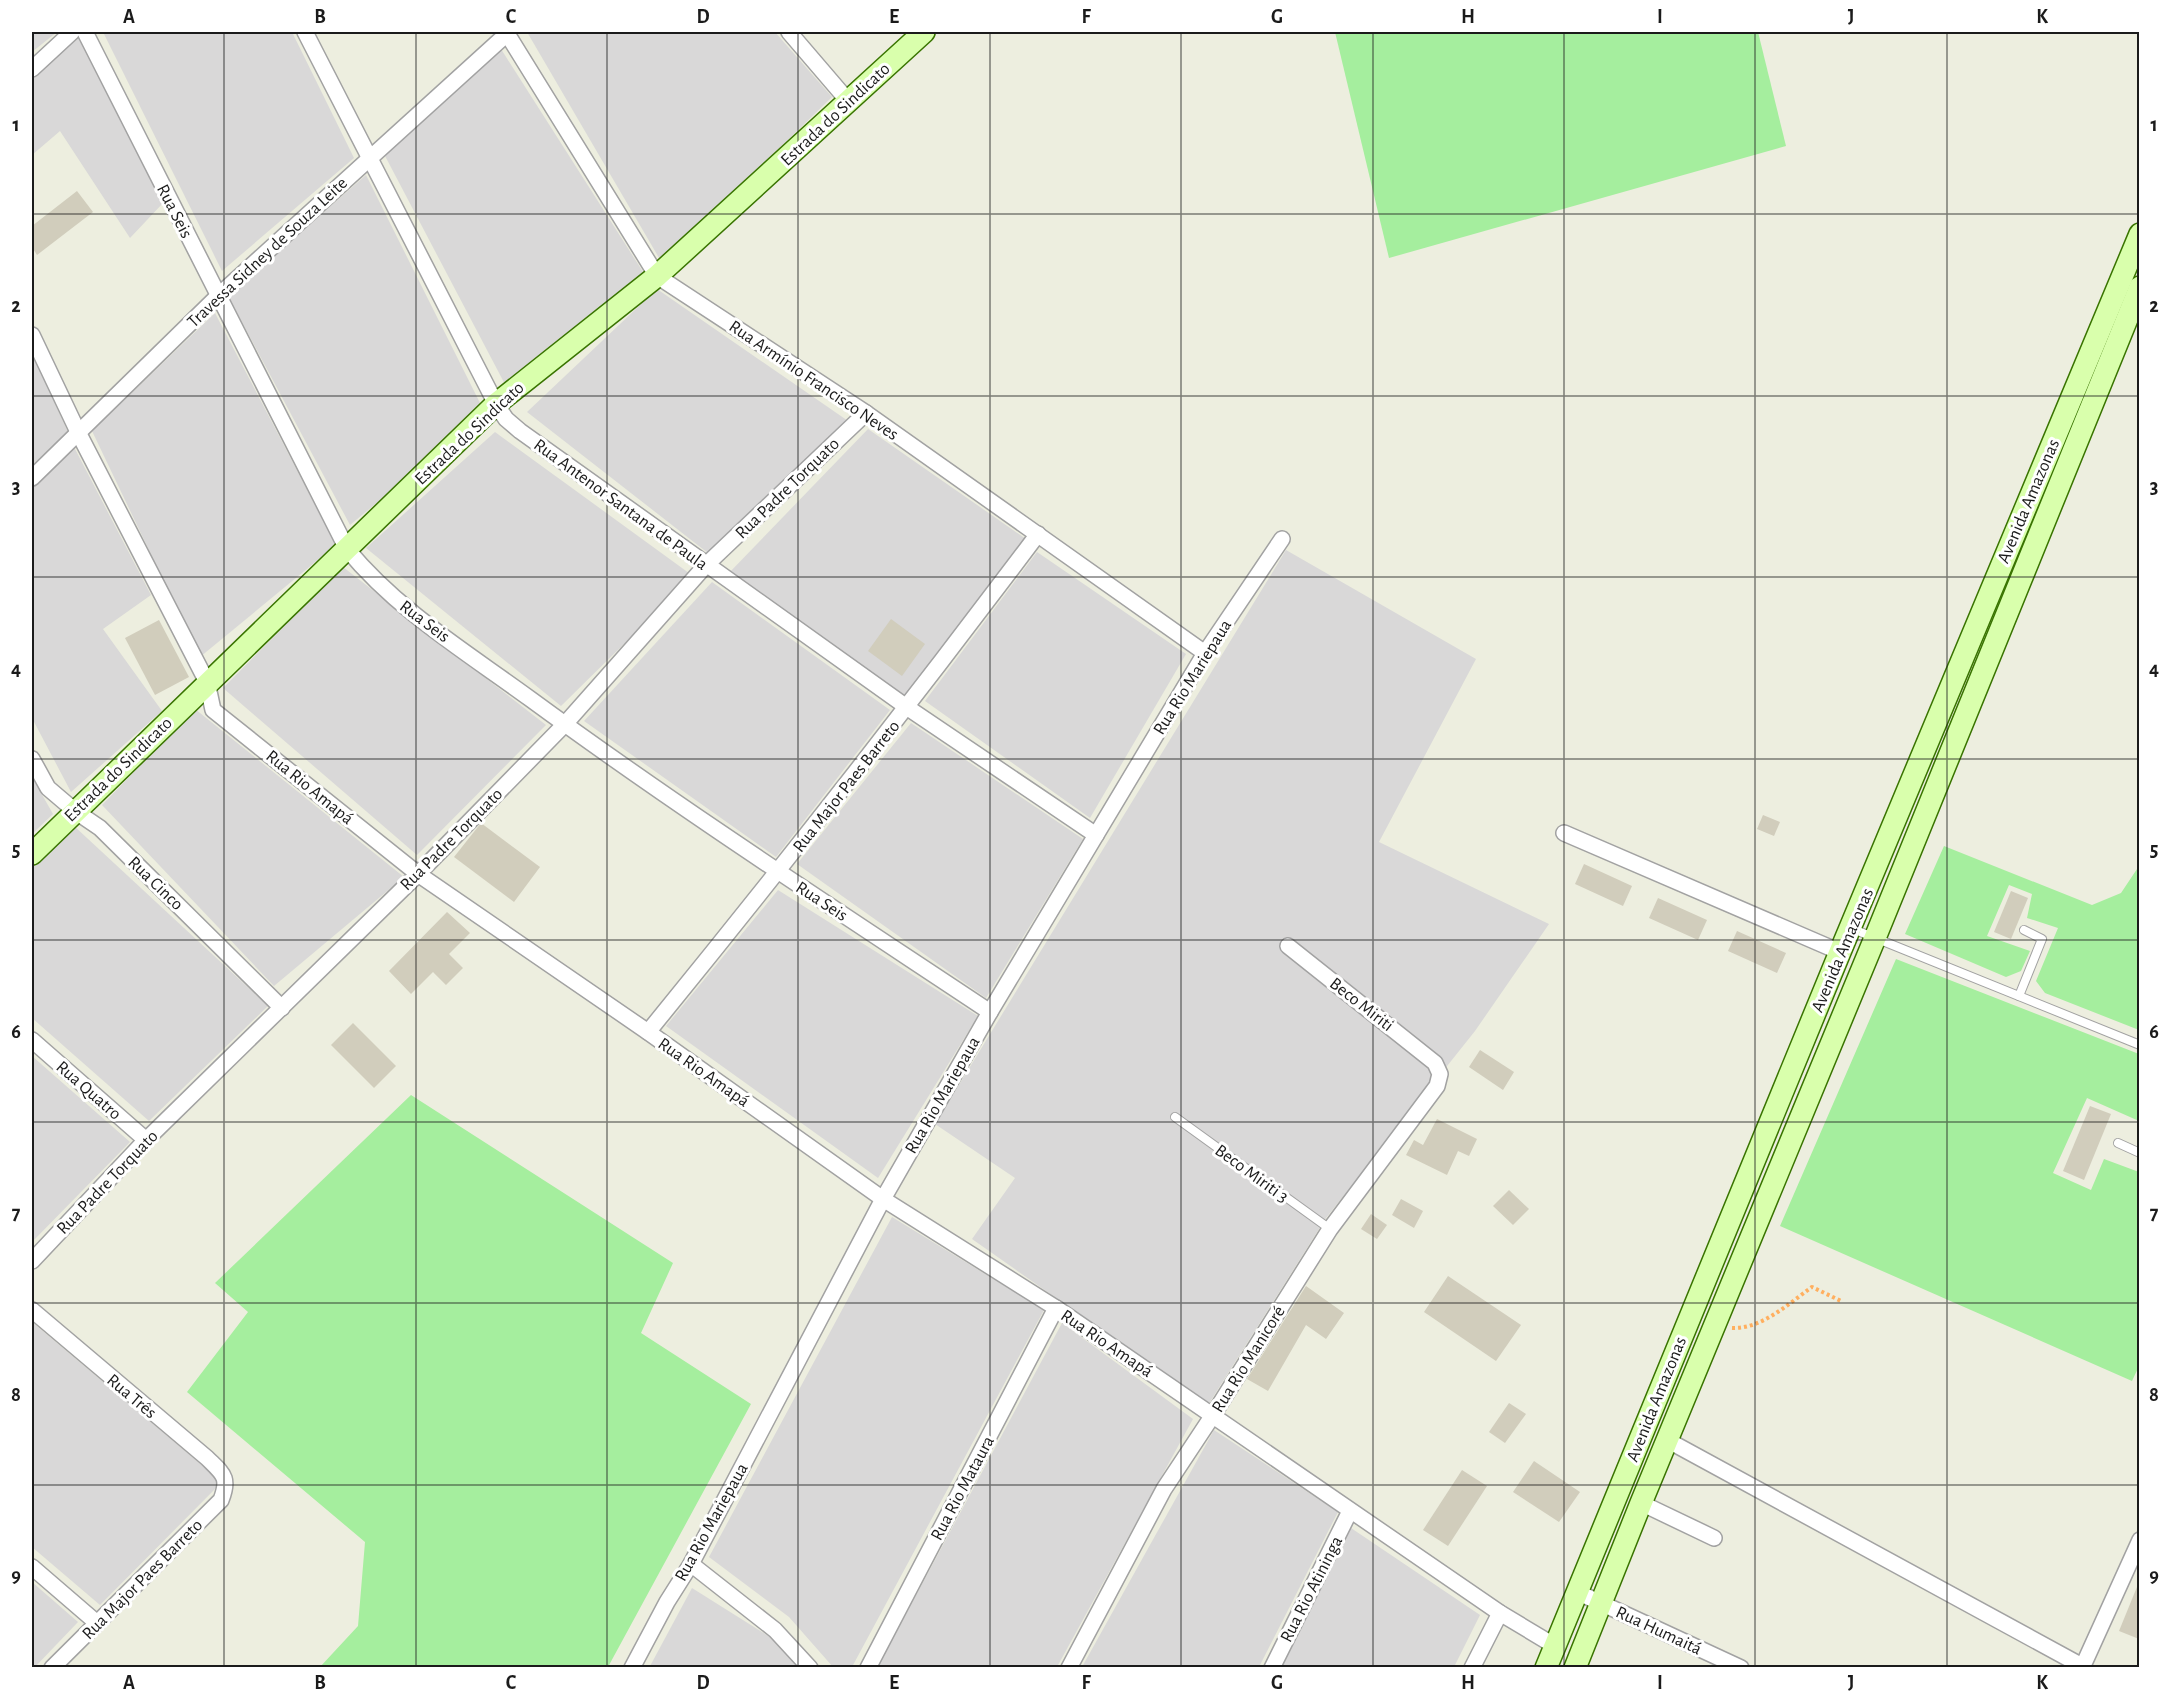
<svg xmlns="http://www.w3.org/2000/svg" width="2171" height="1699" font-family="'Alegreya Sans',sans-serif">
  <rect width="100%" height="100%" fill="#edeedf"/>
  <g fill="#d9d8d8">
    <path d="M 32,32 L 57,32 L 32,52 Z"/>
    <path d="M 103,32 L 292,32 L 354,158 L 222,271 Z"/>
    <path d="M 527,32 L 775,32 L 832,97 L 662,263 Z"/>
    <path d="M 80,37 L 163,203 L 130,238 L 60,131 L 32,155 L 32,76 Z"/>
    <path d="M 501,49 L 645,275 L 508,390 L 384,154 Z"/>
    <path d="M 366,175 L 485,413 L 350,525 L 228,296 Z"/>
    <path d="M 657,289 L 851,423 L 713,557 L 527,412 Z"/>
    <path d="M 215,313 L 336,545 L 200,657 L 92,431 Z"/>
    <path d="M 32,354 L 68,432 L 32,465 Z"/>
    <path d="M 868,429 L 1026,539 L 903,697 L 727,575 Z"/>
    <path d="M 495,432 L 693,576 L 561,706 L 366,548 Z"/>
    <path d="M 74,447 L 151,595 L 103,629 L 162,711 L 71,792 L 32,718 L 32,487 Z"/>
    <path d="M 1286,550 L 1476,659 L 1379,842 L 1549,924 L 1475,1031 L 1326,1218 L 1208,1405 L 972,1239 L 1015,1178 L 935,1124 Z"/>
    <path d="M 1037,552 L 1186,654 L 1090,818 L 925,701 Z"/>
    <path d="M 343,567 L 546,725 L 417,855 L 223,688 Z"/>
    <path d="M 712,582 L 890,710 L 776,857 L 584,721 Z"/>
    <path d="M 195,709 L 404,877 L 274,986 L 102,805 Z"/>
    <path d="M 911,723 L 1083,839 L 986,998 L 797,864 Z"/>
    <path d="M 32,777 L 53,814 L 32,834 Z"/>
    <path d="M 73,825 L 268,1006 L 149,1121 L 32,1018 L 32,867 Z"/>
    <path d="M 778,890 L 978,1016 L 878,1178 L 666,1026 Z"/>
    <path d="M 32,1056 L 130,1142 L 32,1242 Z"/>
    <path d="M 892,1217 L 1044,1310 L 852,1667 L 833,1667 L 789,1617 L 709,1557 Z"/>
    <path d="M 32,1322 L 216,1477 L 216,1488 L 100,1605 L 32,1547 Z"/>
    <path d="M 1062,1323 L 1193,1419 L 1057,1667 L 877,1668 Z"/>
    <path d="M 1214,1430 L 1338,1512 L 1259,1667 L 1082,1667 Z"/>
    <path d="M 1351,1528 L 1480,1615 L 1454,1667 L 1282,1667 Z"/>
    <path d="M 32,1582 L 78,1622 L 34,1668 L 32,1667 Z"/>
    <path d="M 692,1588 L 781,1644 L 797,1667 L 649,1668 Z"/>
  </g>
  <g fill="#a5ee9e">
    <path d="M 1335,32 L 1758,32 L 1786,146 L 1389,258 Z"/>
    <path d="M 1944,846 L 2092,905 L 2121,893 L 2139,866 L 2139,1030 L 2045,993 L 2036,981 L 2058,928 L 2027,918 L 2032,894 L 2009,885 L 1987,936 L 2030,951 L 2021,971 L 2006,977 L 1905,934 Z"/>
    <path d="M 1896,959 L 2139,1054 L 2139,1121 L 2087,1098 L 2053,1173 L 2091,1190 L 2104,1159 L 2139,1172 L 2140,1364 L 2132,1381 L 1780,1226 Z"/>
    <path d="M 411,1095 L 673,1263 L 641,1333 L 751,1404 L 608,1667 L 320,1667 L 358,1626 L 365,1542 L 187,1392 L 248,1312 L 215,1283 Z"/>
  </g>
  <g fill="#d1cdbc">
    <path d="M 77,191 L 93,212 L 37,255 L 32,247 L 32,226 Z"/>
    <path d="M 891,619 L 925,644 L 902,676 L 868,651 Z"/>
    <path d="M 159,620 L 189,677 L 155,695 L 125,638 Z"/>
    <path d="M 1763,815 L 1780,822 L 1774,836 L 1757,829 Z"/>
    <path d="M 481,823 L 540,867 L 514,902 L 454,857 Z"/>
    <path d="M 1584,864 L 1632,886 L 1623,906 L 1575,884 Z"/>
    <path d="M 2011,891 L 2028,898 L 2011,939 L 1994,932 Z"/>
    <path d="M 1658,898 L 1707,920 L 1698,940 L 1649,918 Z"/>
    <path d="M 447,912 L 470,933 L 449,954 L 463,968 L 446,985 L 433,972 L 411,994 L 389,971 Z"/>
    <path d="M 1737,931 L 1786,953 L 1777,973 L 1728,951 Z"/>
    <path d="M 353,1023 L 396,1066 L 374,1088 L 331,1045 Z"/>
    <path d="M 1480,1050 L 1514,1072 L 1503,1090 L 1469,1067 Z"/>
    <path d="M 2090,1106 L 2111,1114 L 2084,1180 L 2063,1171 Z"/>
    <path d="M 1437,1119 L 1477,1139 L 1469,1156 L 1458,1151 L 1447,1175 L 1406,1155 L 1414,1140 L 1423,1145 Z"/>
    <path d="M 1509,1190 L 1529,1209 L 1513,1225 L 1493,1206 Z"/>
    <path d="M 1401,1199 L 1423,1211 L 1414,1228 L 1392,1215 Z"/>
    <path d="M 1371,1214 L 1387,1225 L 1377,1239 L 1361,1229 Z"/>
    <path d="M 1448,1276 L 1521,1325 L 1496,1361 L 1424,1312 Z"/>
    <path d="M 1306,1286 L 1344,1313 L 1326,1339 L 1306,1325 L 1268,1391 L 1247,1379 Z"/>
    <path d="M 1509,1403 L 1526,1414 L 1505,1443 L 1489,1432 Z"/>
    <path d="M 1534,1461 L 1580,1492 L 1559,1522 L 1513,1492 Z"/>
    <path d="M 1462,1470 L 1487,1486 L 1448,1546 L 1423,1530 Z"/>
    <path d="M 2139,1582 L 2139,1639 L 2119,1631 Z"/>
  </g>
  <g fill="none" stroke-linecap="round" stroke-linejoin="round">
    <defs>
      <g id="lane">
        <path d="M 1853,929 L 2140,1045"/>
        <path d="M 2019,996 L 2042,939 L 2024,930"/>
        <path d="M 1175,1117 L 1330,1229"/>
        <path d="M 2118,1143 L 2140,1153"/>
      </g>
      <g id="street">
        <path d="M 85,32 L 347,549 C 397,610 466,652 529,698 C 679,808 835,909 990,1012"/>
        <path d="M 305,32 L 496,404 L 506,419 L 520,431 L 908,708 L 1096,835"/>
        <path d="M 506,32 L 657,276 L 866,413 L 1205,653"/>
        <path d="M 789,32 L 849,102"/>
        <path d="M 32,69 L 72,32"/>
        <path d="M 32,335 L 79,434 L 207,682 L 213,710 L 418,874 L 648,1032 L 883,1199 L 1056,1308 L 1500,1613 L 1555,1646"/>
        <path d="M 32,478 L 218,296 L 509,32"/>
        <path d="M 32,759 L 48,788 L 75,811 L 100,828 L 282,1008"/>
        <path d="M 1564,833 L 1840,952"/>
        <path d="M 648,1032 C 781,869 911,703 1038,534"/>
        <path d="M 32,1040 L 146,1140"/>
        <path d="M 32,1261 L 146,1140 L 418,874 L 565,724 L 706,565 L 866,413"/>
        <path d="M 32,1310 L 207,1458 C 223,1474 230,1477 221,1500 L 52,1668"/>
        <path d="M 1667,1440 L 2082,1666"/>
        <path d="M 1641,1503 L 1714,1538"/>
        <path d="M 691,1564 L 775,1630 L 810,1668"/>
        <path d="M 32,1567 L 97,1623"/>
        <path d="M 1577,1592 L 1741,1668"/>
        <path d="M 632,1668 L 667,1602 L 691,1564 L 883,1199 L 990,1012 L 1205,653 L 1282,539"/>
        <path d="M 868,1668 L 1056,1308"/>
        <path d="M 1069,1668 L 1164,1489 L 1213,1415 L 1330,1229 L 1437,1086 L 1440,1074 L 1435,1063 L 1288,946"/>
        <path d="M 1272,1668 L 1350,1511"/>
        <path d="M 1472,1668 L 1500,1613"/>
        <path d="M 2082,1668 L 2140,1540"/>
      </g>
      <g id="secondary">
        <path d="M 32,854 L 496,404 L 657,276 L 924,32"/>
        <path d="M 1546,1668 L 1840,952 L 2140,234"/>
        <path d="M 1575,1668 L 1641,1503 L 1875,938 L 2140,287"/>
      </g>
    </defs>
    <use href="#lane" stroke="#a2a2a2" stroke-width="10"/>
    <use href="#street" stroke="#a2a2a2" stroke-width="18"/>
    <use href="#secondary" stroke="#397400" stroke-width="24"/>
    <path stroke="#ffaf5f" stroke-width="4" stroke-dasharray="3 3" stroke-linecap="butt" d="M 1732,1328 C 1762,1329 1788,1304 1812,1287 L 1841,1301"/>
    <use href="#lane" stroke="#fff" stroke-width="8"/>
    <use href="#street" stroke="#fff" stroke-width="15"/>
    <use href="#secondary" stroke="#d9ffac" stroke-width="21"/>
  </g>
  <path fill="none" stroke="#1b1b1b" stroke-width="1.5" stroke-opacity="0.55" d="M 224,32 L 224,1668M 416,32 L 416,1668M 607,32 L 607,1668M 798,32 L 798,1668M 990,32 L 990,1668M 1181,32 L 1181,1668M 1373,32 L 1373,1668M 1564,32 L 1564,1668M 1755,32 L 1755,1668M 1947,32 L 1947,1668M 32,214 L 2140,214M 32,396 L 2140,396M 32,577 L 2140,577M 32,759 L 2140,759M 32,940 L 2140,940M 32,1122 L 2140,1122M 32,1303 L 2140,1303M 32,1485 L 2140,1485"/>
  <g text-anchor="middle" stroke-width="6" stroke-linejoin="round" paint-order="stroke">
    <g font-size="18" fill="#1b1b1b" stroke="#fff">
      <text transform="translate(835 114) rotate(-43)" y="6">Estrada do Sindicato</text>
      <text transform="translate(175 211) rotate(63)" y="6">Rua Seis</text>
      <text transform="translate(267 252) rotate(-43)" y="6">Travessa Sidney de Souza Leite</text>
      <text transform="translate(814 380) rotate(34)" y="6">Rua Armínio Francisco Neves</text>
      <text transform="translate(469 433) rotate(-43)" y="6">Estrada do Sindicato</text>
      <text transform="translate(787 488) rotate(-44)" y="6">Rua Padre Torquato</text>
      <text transform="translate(2028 501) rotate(-67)" y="6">Avenida Amazonas</text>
      <text transform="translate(621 504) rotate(36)" y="6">Rua Antenor Santana de Paula</text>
      <text transform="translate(425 621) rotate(37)" y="6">Rua Seis</text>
      <text transform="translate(1192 677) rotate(-58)" y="6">Rua Rio Mariepaua</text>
      <text transform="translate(118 769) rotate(-44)" y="6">Estrada do Sindicato</text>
      <text transform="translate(846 786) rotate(-52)" y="6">Rua Major Paes Barreto</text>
      <text transform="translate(310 787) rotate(39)" y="6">Rua Rio Amapá</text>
      <text transform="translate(451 839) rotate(-45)" y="6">Rua Padre Torquato</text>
      <text transform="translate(156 883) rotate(44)" y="6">Rua Cinco</text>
      <text transform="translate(822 901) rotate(33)" y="6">Rua Seis</text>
      <text transform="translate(1842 950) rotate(-67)" y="6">Avenida Amazonas</text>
      <text transform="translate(1362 1004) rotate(38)" y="6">Beco Miriti</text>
      <text transform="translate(704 1072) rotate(35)" y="6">Rua Rio Amapá</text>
      <text transform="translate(89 1090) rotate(41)" y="6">Rua Quatro</text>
      <text transform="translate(942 1095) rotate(-60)" y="6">Rua Rio Mariepaua</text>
      <text transform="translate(1252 1173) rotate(36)" y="6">Beco Miriti 3</text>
      <text transform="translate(107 1182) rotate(-46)" y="6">Rua Padre Torquato</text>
      <text transform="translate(1107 1343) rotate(34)" y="6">Rua Rio Amapá</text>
      <text transform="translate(1248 1359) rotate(-58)" y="6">Rua Rio Manicoré</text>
      <text transform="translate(132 1396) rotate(40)" y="6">Rua Três</text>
      <text transform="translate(1656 1399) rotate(-68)" y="6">Avenida Amazonas</text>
      <text transform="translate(962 1488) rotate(-62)" y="6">Rua Rio Mataura</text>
      <text transform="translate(711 1522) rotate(-61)" y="6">Rua Rio Mariepaua</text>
      <text transform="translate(142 1579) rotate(-45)" y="6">Rua Major Paes Barreto</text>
      <text transform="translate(1311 1589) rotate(-63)" y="6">Rua Rio Atininga</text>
      <text transform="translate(1659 1630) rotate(25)" y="6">Rua Humaitá</text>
    </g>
  </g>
  <rect width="2171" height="1699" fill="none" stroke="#ffffff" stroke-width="66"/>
  <rect x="33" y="33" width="2105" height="1633" fill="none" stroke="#1b1b1b" stroke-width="2"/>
  <g font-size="20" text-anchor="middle" font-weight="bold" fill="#1b1b1b">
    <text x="129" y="23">A</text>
    <text x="320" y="23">B</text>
    <text x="511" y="23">C</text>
    <text x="703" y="23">D</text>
    <text x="894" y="23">E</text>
    <text x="1086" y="23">F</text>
    <text x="1277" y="23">G</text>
    <text x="1468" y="23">H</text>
    <text x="1660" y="23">I</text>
    <text x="1851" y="23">J</text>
    <text x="2042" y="23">K</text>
    <text x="16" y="131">1</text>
    <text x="2154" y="131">1</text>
    <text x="16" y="312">2</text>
    <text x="2154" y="312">2</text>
    <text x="16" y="493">3</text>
    <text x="2154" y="493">3</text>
    <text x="16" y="675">4</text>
    <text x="2154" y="675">4</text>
    <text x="16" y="856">5</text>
    <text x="2154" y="856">5</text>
    <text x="16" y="1038">6</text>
    <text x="2154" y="1038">6</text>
    <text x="16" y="1219">7</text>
    <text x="2154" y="1219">7</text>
    <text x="16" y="1401">8</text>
    <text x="2154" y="1401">8</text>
    <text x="16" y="1582">9</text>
    <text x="2154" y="1582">9</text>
    <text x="129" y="1689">A</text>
    <text x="320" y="1689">B</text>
    <text x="511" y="1689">C</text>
    <text x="703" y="1689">D</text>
    <text x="894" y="1689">E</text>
    <text x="1086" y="1689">F</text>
    <text x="1277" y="1689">G</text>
    <text x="1468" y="1689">H</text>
    <text x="1660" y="1689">I</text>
    <text x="1851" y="1689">J</text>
    <text x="2042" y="1689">K</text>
  </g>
</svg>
